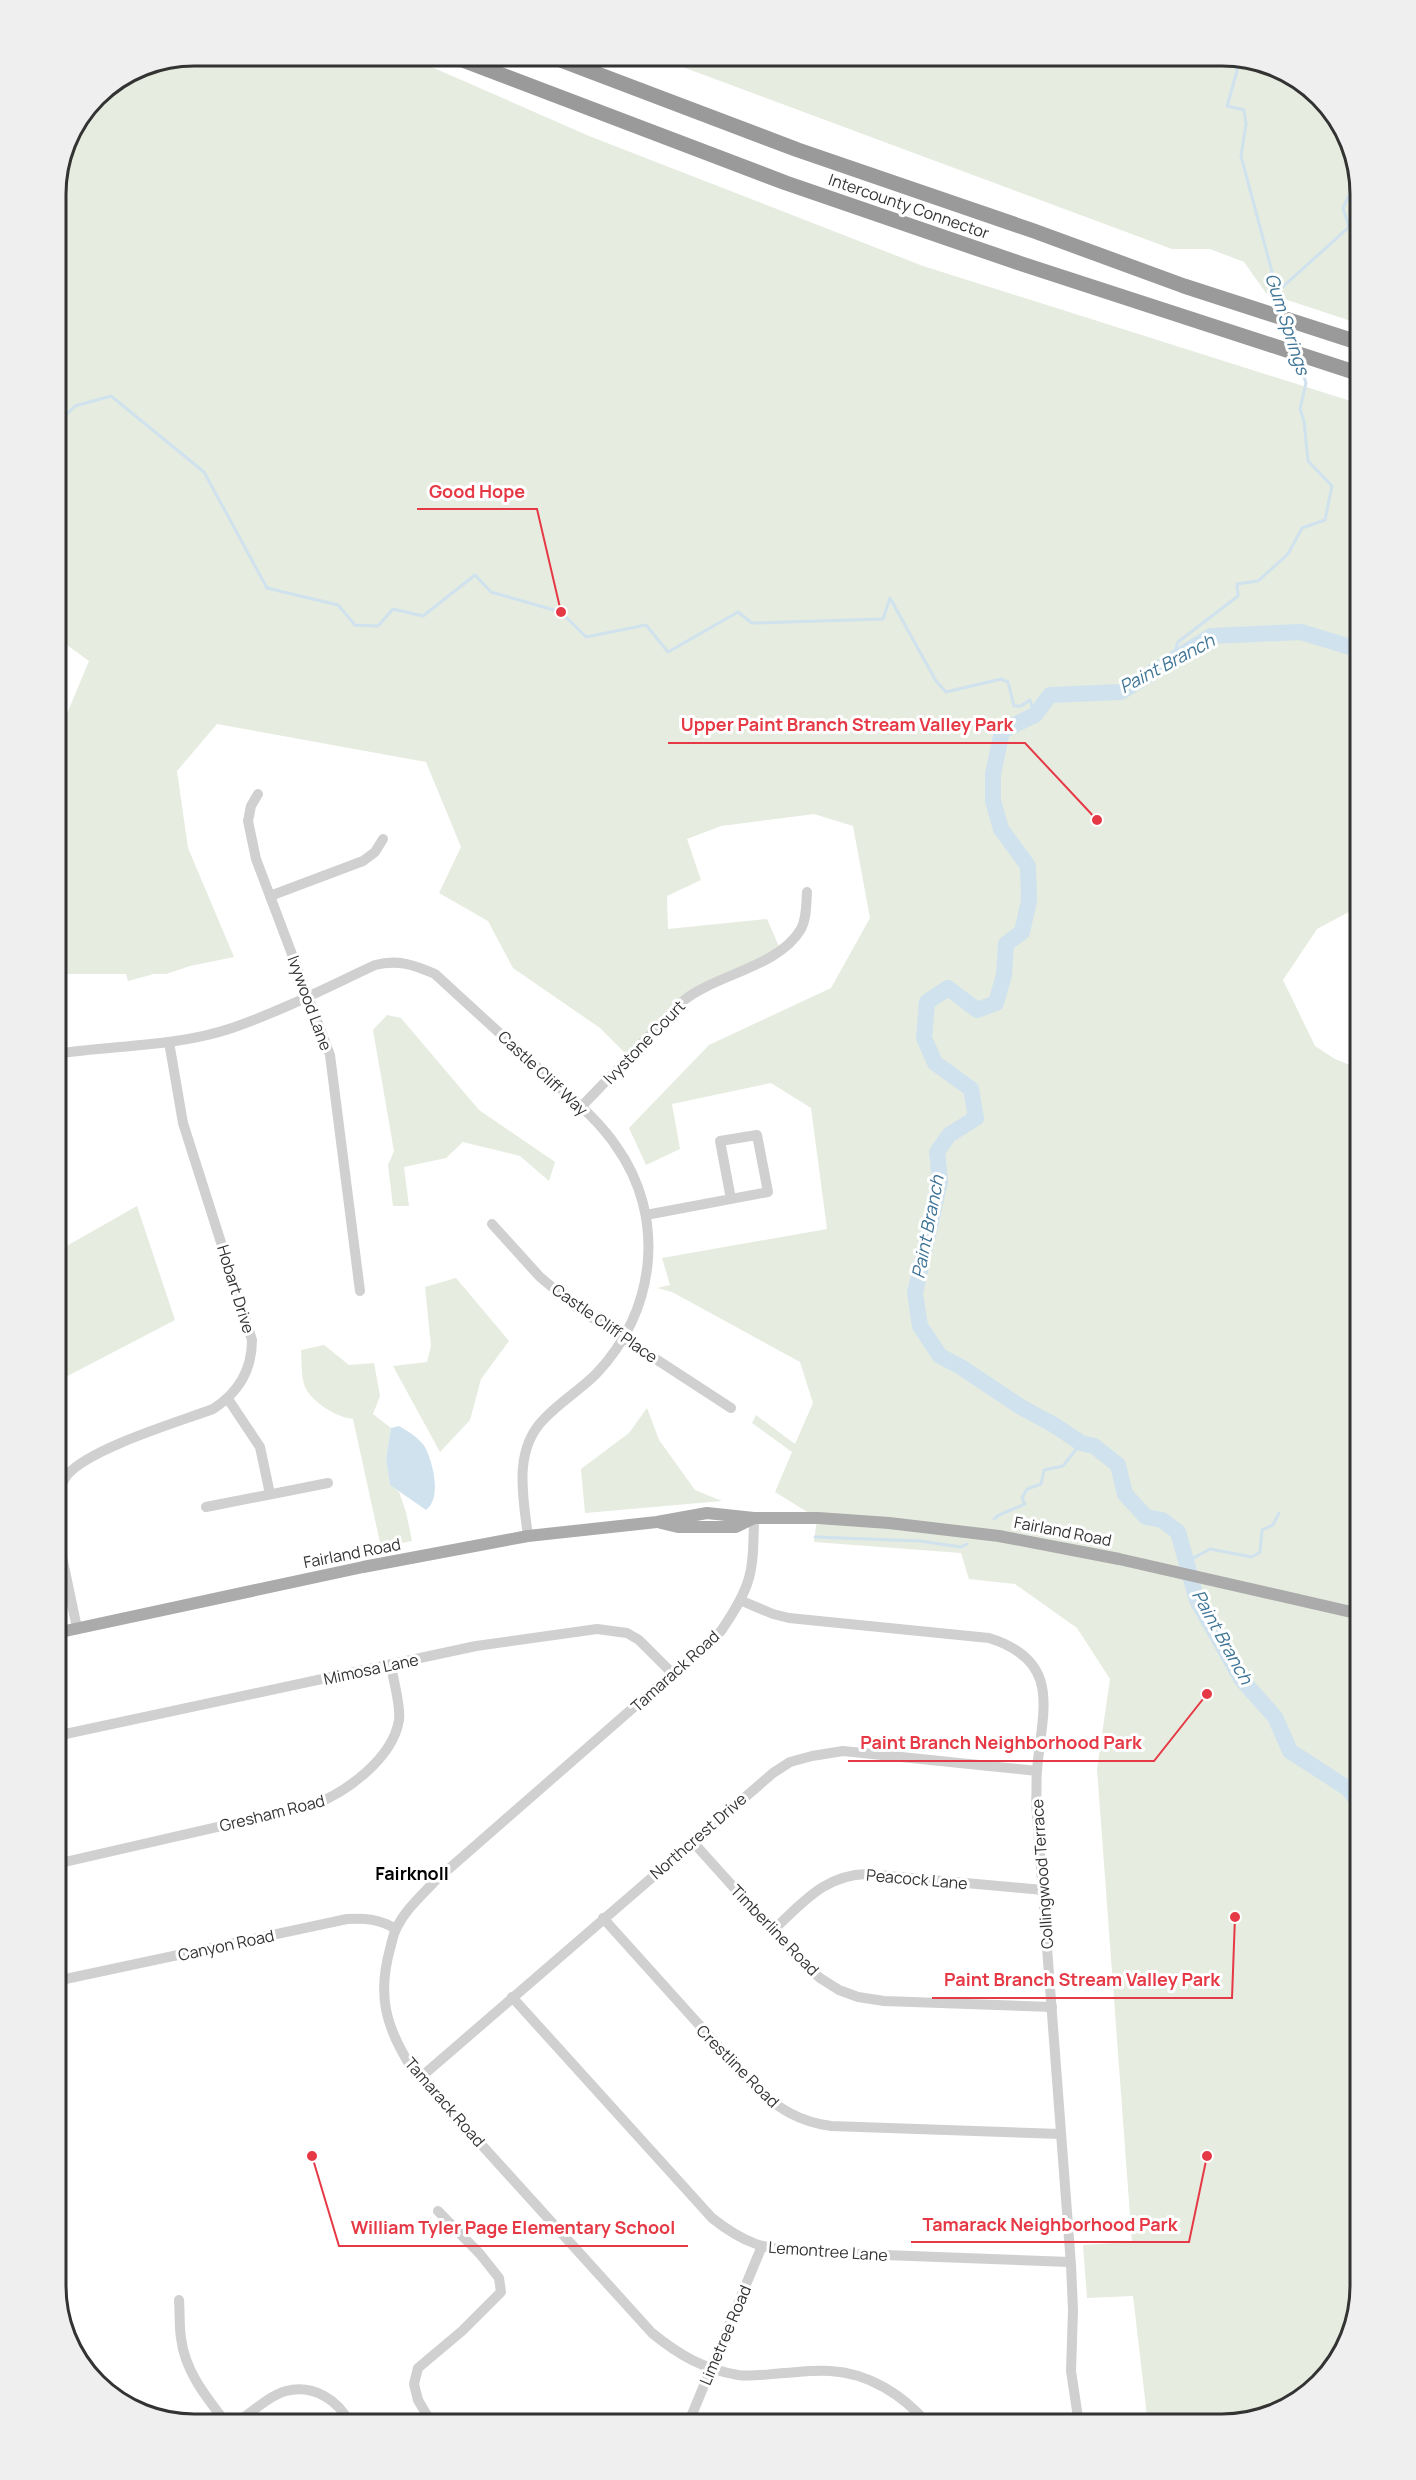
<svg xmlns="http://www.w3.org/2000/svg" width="1416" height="2480" font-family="Manrope,sans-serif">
  <rect width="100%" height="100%" fill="#fff"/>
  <g fill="#e6ecdf">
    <path d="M 194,56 L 395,56 L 434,68 L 589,136 L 923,266 L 1360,404 L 1360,906 L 1317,929 L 1283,980 L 1315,1046 L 1335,1059 L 1360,1069 L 1360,2286 L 1337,2362 L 1283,2410 L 1222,2424 L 1148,2424 L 1133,2296 L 1087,2298 L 1083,2245 L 1132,2242 L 1097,1769 L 1110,1679 L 1077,1628 L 1015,1584 L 969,1579 L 961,1553 L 814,1542 L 817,1518 L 775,1492 L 792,1452 L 752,1423 L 756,1415 L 795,1444 L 813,1403 L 800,1362 L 672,1292 L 657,1288 L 670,1285 L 662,1258 L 827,1229 L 811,1108 L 771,1083 L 672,1104 L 680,1149 L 646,1165 L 629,1128 L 709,1045 L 831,988 L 870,918 L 853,826 L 814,814 L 721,826 L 687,839 L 701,880 L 667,896 L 668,929 L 767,919 L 781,951 L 696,990 L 629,1057 L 600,1028 L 513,968 L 488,921 L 439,893 L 461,847 L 426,762 L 217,724 L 177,771 L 188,848 L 234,957 L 190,966 L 166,974 L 154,974 L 128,981 L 126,974 L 56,974 L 56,740 L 89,661 L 56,637 L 56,186 L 66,141 L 96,96 L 142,66 Z"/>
    <path d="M 653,56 L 1231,56 L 1299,79 L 1346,133 L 1360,194 L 1360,324 L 1266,293 L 1244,262 L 1210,249 L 1172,249 Z"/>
    <path d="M 387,1015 L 401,1018 L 479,1110 L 555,1162 L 549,1181 L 520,1156 L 463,1142 L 446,1158 L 404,1167 L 409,1206 L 393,1206 L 388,1165 L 394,1151 L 373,1030 Z"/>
    <path d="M 137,1206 L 175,1320 L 56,1382 L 56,1252 Z"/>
    <path d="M 456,1278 L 509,1341 L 481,1379 L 470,1420 L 440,1452 L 393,1366 L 427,1362 L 431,1346 L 425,1287 Z"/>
    <path d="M 324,1345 L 349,1365 L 374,1363 L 380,1396 L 373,1414 L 391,1428 L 386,1459 L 390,1484 L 399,1492 L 406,1512 L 412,1541 L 381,1547 L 353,1419 C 337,1418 308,1400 304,1384 C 301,1374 302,1361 301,1350 Z"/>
    <path d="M 647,1408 L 659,1440 L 695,1490 L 722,1501 L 585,1513 L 581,1469 L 629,1433 Z"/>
  </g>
  <path fill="#cfe2ee" d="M 399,1426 C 408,1431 419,1438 425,1447 C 433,1463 442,1498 426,1510 L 390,1485 L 386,1459 L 391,1428 Z"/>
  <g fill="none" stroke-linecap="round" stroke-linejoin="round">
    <g stroke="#cfe2ee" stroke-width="3">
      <path d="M 1235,57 L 1237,71 L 1227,106 L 1244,110 L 1246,124 L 1241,156 L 1283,313"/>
      <path d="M 986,58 L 1021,56"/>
      <path d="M 1276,293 L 1349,227 L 1343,208 L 1357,178"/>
      <path d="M 1287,325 L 1294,347"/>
      <path d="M 56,417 L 61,420 L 75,406 L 111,396 L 204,472 L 267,588 L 338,605 L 355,625 L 378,626 L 393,609 L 423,616 L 475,575 L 491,592 L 561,612 L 586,637 L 646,625 L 668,652 L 738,612 L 752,623 L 883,619 L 890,598 L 936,681 L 946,692 L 1001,679 L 1008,682 L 1014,706 L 1021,706 L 1030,700 L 1035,715"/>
      <path d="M 1172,660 L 1178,642 L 1238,596 L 1237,584 L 1258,581 L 1288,554 L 1302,528 L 1325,520 L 1332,486 L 1308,461 L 1304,421 L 1300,409 L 1306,383 L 1298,359"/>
      <path d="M 994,1519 L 999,1515 L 1025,1504 L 1022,1498 L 1027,1489 L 1041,1484 L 1044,1470 L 1063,1466 L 1081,1443"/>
      <path d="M 815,1537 L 920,1541 L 961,1547 L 967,1544"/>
      <path d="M 1188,1561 L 1210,1549 L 1252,1557 L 1260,1552 L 1262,1530 L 1273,1525 L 1279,1513"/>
    </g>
    <path stroke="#cfe2ee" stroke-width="16" d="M 1360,1803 L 1347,1788 L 1290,1751 L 1275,1717 L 1242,1680 L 1197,1600 L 1178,1532 L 1162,1520 L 1146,1517 L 1125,1494 L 1118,1465 L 1094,1446 L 1081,1443 L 1054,1425 L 1021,1407 L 961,1367 L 940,1356 L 920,1326 L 915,1293 L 940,1181 L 937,1152 L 949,1135 L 976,1118 L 971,1089 L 935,1063 L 924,1038 L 927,1002 L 948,988 L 977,1010 L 996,1003 L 1004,975 L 1006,944 L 1022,932 L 1029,901 L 1028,866 L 1001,829 L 993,801 L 993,774 L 1002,731 L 1035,715 L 1050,695 L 1121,692 L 1211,636 L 1301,632 L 1360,650"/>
    <g stroke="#d0d0d0" stroke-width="10">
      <path d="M 258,794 L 251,806 L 248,821 L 256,859 L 330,1055 L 360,1291"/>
      <path d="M 270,896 L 363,861 L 375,852 L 383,839"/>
      <path d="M 56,1054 C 114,1045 176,1047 232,1028 C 281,1011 328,987 375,965 C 398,959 414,965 435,974 C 472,1008 509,1042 546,1075 C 570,1097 598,1119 616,1146 C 667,1217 656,1312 596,1374 C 580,1390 560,1402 544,1419 C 513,1450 523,1497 528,1536"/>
      <path d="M 581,1107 L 683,1001 C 716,974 779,967 801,929 C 807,918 806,904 807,892"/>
      <path d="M 646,1215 L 768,1192 L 757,1135 L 720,1141 L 731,1199"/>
      <path d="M 492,1224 L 540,1277 L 576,1307 L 731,1408"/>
      <path d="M 228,1399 L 260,1447 L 270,1494"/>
      <path d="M 56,1503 C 58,1493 61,1482 68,1474 C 91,1448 178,1422 213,1409 C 238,1393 252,1371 252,1340 L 183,1123 L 169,1042"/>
      <path d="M 206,1507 L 328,1483"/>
      <path d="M 754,1518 C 753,1573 753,1584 721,1631 L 435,1881 C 421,1896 406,1909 397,1927 C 393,1934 392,1942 390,1949 C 377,1996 386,2027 411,2067 L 652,2333 C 679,2355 703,2369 738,2375 C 752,2377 769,2374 784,2373 C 799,2372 815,2370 830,2371 C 869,2373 903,2395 928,2424"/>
      <path d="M 56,1528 L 77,1628"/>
      <path d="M 742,1601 L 773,1614 L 789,1618 L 989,1638 C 1063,1661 1042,1711 1037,1770 C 1036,1780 1037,1792 1036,1802 L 1071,2265 L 1073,2310 L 1071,2371 L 1079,2424"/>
      <path d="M 56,1736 L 476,1646 L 597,1629 L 627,1633 L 639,1640 L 673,1674"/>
      <path d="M 692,1841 L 799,1960 L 820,1978 L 839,1990 L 858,1997 L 884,2001 L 1052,2007"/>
      <path d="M 56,1864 L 313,1805 C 347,1792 393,1758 399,1720 C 401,1705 393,1680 391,1665"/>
      <path d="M 603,1918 L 756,2088 C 779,2109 800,2122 831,2126 L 1061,2134"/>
      <path d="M 773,1930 C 803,1903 824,1875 867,1874 L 1043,1890"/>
      <path d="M 56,1981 L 347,1919 C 366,1918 379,1919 396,1929"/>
      <path d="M 512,1997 L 712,2218 C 745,2244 763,2249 805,2252 L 1070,2262"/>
      <path d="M 421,2077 L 773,1773 L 790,1762 L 812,1756 L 843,1751 L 1037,1771"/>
      <path d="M 179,2300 C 180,2312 179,2325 181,2338 C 185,2372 207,2398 227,2424"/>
      <path d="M 235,2424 C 250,2414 268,2396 286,2391 C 313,2384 339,2400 350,2424"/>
      <path d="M 432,2424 L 418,2400 L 414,2384 L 418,2368 L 462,2331 L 501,2292 L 499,2278 L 480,2254 L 438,2211"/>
      <path d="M 688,2424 L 762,2246"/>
    </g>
    <g stroke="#ababab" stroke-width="12">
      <path d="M 661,1523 L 678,1527 L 736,1527 L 754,1518"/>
      <path d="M 56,1633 L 363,1567 L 528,1536 L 657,1522 L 707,1513 L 754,1518 L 818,1518 L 889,1523 L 999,1536 L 1119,1559 L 1360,1614"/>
    </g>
    <g stroke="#9a9a9a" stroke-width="15">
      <path d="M 452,56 L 786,183 L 1022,264 L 1360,374"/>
      <path d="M 550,56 L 798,150 L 1034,231 L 1184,286 L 1360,343"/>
    </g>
  </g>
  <g text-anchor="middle" stroke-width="6" stroke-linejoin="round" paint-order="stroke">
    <g font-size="16" fill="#333" stroke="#fff">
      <text transform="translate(909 206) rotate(19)" y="6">Intercounty Connector</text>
      <text transform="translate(310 1003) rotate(70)" y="6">Ivywood Lane</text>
      <text transform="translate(644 1042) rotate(-46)" y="6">Ivystone Court</text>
      <text transform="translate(543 1073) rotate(43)" y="6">Castle Cliff Way</text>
      <text transform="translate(236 1289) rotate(73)" y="6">Hobart Drive</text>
      <text transform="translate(605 1323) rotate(35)" y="6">Castle Cliff Place</text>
      <text transform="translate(1063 1531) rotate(11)" y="6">Fairland Road</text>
      <text transform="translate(352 1553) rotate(-11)" y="6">Fairland Road</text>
      <text transform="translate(371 1669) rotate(-12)" y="6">Mimosa Lane</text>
      <text transform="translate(675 1671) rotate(-42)" y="6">Tamarack Road</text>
      <text transform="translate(272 1813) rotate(-14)" y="6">Gresham Road</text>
      <text transform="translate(698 1836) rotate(-41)" y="6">Northcrest Drive</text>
      <text transform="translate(1042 1874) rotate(-94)" y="6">Collingwood Terrace</text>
      <text transform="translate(917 1879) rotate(5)" y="6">Peacock Lane</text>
      <text transform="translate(775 1930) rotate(46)" y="6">Timberline Road</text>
      <text transform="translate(226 1945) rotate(-12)" y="6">Canyon Road</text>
      <text transform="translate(738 2066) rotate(45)" y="6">Crestline Road</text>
      <text transform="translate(445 2102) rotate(49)" y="6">Tamarack Road</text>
      <text transform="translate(828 2251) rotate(4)" y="6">Lemontree Lane</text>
      <text transform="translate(725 2335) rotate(-67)" y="6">Limetree Road</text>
    </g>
    <g font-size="18" font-style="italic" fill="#3f7597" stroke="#fff">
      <text transform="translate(1287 324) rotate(72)" y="6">Gum Springs</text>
      <text transform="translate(1167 664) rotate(-28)" y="6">Paint Branch</text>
      <text transform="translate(928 1227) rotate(-79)" y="6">Paint Branch</text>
      <text transform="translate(1222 1637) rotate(61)" y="6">Paint Branch</text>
    </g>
    <g font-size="18" font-weight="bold" fill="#000" stroke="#fff">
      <text x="412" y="1880">Fairknoll</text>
    </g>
  </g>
  <path d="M0 0H1416V2480H0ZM194 66H1222A128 128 0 0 1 1350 194V2286A128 128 0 0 1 1222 2414H194A128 128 0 0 1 66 2286V194A128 128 0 0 1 194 66Z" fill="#efefef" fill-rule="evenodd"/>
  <path fill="none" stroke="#333" stroke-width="3" d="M194 66H1222A128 128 0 0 1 1350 194V2286A128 128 0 0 1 1222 2414H194A128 128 0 0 1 66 2286V194A128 128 0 0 1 194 66Z"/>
  <path fill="none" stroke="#e63946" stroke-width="2" d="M561 612L537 509H417M1097 820L1025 743H668M1207 1694L1154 1761H848M1235 1917L1232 1998H932M1207 2156L1189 2242H911M312 2156L339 2246H688"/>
  <g fill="#e63946" stroke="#fff" stroke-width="2">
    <circle cx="561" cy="612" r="6"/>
    <circle cx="1097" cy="820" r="6"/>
    <circle cx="1207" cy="1694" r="6"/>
    <circle cx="1235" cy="1917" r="6"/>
    <circle cx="1207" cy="2156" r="6"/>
    <circle cx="312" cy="2156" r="6"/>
  </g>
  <g font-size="18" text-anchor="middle" font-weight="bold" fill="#e63946" stroke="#fff" stroke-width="6" stroke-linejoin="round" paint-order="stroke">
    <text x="477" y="498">Good Hope</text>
    <text x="847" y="731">Upper Paint Branch Stream Valley Park</text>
    <text x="1001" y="1749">Paint Branch Neighborhood Park</text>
    <text x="1082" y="1986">Paint Branch Stream Valley Park</text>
    <text x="1050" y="2231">Tamarack Neighborhood Park</text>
    <text x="513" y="2234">William Tyler Page Elementary School</text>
  </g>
</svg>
